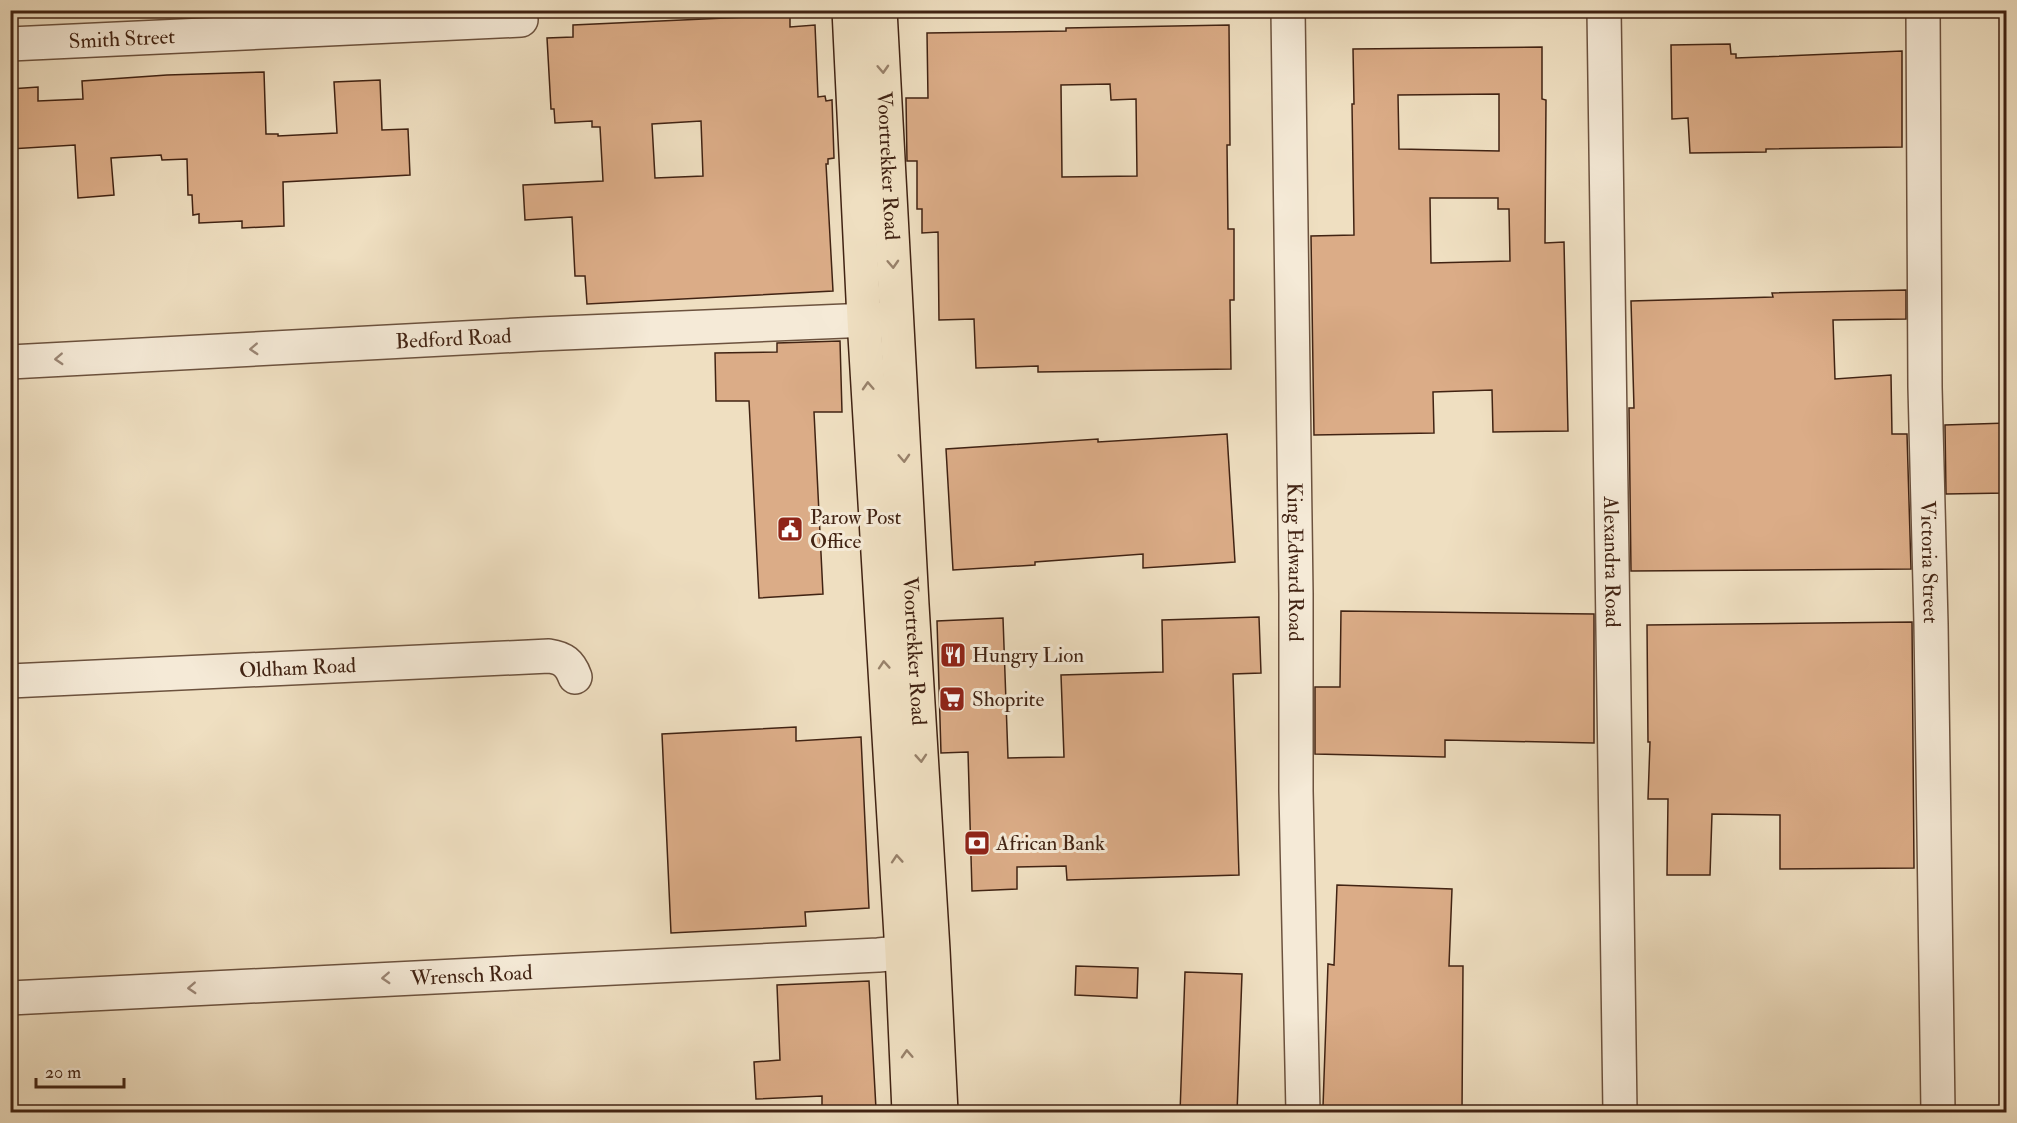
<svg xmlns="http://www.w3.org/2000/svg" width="2017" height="1123" font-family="'IM FELL Double Pica',serif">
  <rect width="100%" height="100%" fill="#efdfc1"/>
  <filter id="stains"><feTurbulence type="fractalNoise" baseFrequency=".00333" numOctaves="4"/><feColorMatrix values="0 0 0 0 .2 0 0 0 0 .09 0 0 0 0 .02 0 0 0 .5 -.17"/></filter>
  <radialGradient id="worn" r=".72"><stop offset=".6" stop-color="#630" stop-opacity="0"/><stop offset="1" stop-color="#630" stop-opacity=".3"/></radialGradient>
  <g fill="#dbac87" stroke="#412313" stroke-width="1.5" fill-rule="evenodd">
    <path d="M 790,15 L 790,27 L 815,25 L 818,97 L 825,96 L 826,101 L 832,100 L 834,158 L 828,159 L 828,164 L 826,164 L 833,291 L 587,304 L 585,276 L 575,276 L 572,217 L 525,220 L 523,185 L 603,181 L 600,127 L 592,127 L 592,121 L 555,123 L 554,109 L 551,109 L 547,38 L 573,37 L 573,25 ZM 701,121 L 703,176 L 655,178 L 652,124 Z"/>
    <path d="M 1229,25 L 1230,145 L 1227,145 L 1228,229 L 1234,229 L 1234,300 L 1230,300 L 1231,369 L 1038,372 L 1038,366 L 976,368 L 974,319 L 939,320 L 938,232 L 922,233 L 922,209 L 917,209 L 917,161 L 907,161 L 906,98 L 928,98 L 927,33 L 1066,31 L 1066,28 ZM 1110,84 L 1111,100 L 1136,99 L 1137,176 L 1062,177 L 1061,85 Z"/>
    <path d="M 1730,44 L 1731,54 L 1736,54 L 1736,58 L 1902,51 L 1902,147 L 1766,149 L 1766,152 L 1690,153 L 1688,118 L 1672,119 L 1671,45 Z"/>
    <path d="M 1542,47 L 1542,99 L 1546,100 L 1545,243 L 1564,242 L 1568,431 L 1493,432 L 1492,390 L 1433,392 L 1434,433 L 1314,435 L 1311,236 L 1354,235 L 1352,104 L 1354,104 L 1353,49 ZM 1499,94 L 1499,151 L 1399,149 L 1398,95 ZM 1430,198 L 1498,198 L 1498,209 L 1509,209 L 1510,261 L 1431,263 Z"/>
    <path d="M 264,72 L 266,134 L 278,134 L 278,136 L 337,133 L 334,82 L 380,80 L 382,130 L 408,129 L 410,175 L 283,182 L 284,226 L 242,228 L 242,221 L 199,223 L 199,214 L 193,215 L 192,195 L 188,195 L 187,159 L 162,160 L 161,155 L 111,158 L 114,195 L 78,198 L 75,145 L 10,149 L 10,89 L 38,87 L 38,101 L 83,99 L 82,81 L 167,75 Z"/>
    <path d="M 1906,290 L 1906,319 L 1833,320 L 1835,379 L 1891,375 L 1892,434 L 1907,434 L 1911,569 L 1631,571 L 1629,408 L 1634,408 L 1631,301 L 1773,297 L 1772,293 Z"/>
    <path d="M 840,341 L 842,412 L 814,412 L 823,594 L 759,598 L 749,401 L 716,401 L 715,353 L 777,352 L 777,343 Z"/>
    <path d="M 2007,423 L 2007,493 L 1946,494 L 1945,425 Z"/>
    <path d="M 1227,434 L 1235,562 L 1143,568 L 1143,554 L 1035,562 L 1035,565 L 953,570 L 946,449 L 1098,439 L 1098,442 Z"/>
    <path d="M 1341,611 L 1594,614 L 1594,743 L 1445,740 L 1445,757 L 1315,754 L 1315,687 L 1340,687 Z"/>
    <path d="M 1259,617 L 1261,673 L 1233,674 L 1239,875 L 1067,880 L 1066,866 L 1017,867 L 1017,889 L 972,891 L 968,752 L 941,753 L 937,621 L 1003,618 L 1008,758 L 1064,757 L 1061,675 L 1163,672 L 1162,620 Z"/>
    <path d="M 1912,622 L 1914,868 L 1780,869 L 1780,815 L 1712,814 L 1710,875 L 1667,875 L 1668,799 L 1648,799 L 1650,742 L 1648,742 L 1647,625 Z"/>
    <path d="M 796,727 L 796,741 L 861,737 L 869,908 L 805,912 L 806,926 L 671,933 L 662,734 Z"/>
    <path d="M 1337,885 L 1452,889 L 1449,966 L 1463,966 L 1462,1113 L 1392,1113 L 1392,1111 L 1323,1107 L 1328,964 L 1334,965 Z"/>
    <path d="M 1076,966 L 1138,968 L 1137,998 L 1075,995 Z"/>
    <path d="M 1185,972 L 1242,974 L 1237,1113 L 1180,1113 Z"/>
    <path d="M 869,981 L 876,1109 L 822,1112 L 822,1096 L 756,1099 L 754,1062 L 780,1060 L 777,985 Z"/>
  </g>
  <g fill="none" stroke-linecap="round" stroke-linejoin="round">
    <defs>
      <g id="minor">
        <path id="s1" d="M 1288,10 L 1296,594 L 1296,791 L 1303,1112"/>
        <path id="s2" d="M 1604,10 L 1620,1112"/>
        <path id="s3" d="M 1923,10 L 1925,387 L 1931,624 L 1938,1112"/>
        <path id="s4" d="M 10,44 L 521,20"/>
        <path id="s5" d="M 10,362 L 539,334 L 893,319"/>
        <path id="s6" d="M 10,681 L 549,656 C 563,658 570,663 575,677"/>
        <path id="s7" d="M 10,998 L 878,955 L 931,950"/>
      </g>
      <g id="major">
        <path d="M 849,10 L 864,319 L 902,953 L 909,1112"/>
        <path id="s8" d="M 880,10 L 912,605 L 933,950 L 941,1112"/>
      </g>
    </defs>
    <use href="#minor" stroke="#6c523e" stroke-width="36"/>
    <use href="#major" stroke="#412313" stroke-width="36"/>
    <use href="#minor" stroke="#f5ead7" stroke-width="33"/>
    <use href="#major" stroke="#efdfc1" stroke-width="33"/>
  </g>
  <defs><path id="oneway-chevron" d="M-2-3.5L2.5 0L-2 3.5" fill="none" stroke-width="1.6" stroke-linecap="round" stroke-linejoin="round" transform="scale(1.5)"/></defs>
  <g stroke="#98816a">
    <use href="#oneway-chevron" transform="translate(883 69) rotate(87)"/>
    <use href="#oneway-chevron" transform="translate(893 264) rotate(87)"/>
    <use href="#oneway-chevron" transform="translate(868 386) rotate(-93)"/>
    <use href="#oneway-chevron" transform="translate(904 458) rotate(87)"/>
    <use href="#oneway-chevron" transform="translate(884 665) rotate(-94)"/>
    <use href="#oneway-chevron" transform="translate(921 758) rotate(86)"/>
    <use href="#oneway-chevron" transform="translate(897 859) rotate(-94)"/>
    <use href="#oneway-chevron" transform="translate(907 1054) rotate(-93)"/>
  </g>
  <g stroke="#9b8675">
    <use href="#oneway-chevron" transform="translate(254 349) rotate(177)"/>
    <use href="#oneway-chevron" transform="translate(59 359) rotate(177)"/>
    <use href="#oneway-chevron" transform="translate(386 978) rotate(177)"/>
    <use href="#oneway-chevron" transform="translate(192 988) rotate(177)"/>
  </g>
  <defs>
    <symbol id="civic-square" viewBox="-11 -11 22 22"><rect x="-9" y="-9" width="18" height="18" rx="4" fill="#8f2418" stroke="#f5ead7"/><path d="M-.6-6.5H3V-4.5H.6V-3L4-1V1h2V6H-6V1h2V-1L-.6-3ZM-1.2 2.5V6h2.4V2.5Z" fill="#fff"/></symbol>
    <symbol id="restaurant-square" viewBox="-11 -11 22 22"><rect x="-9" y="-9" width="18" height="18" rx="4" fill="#8f2418" stroke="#f5ead7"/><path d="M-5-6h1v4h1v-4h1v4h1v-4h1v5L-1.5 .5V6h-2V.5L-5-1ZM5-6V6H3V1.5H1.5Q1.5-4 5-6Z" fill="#fff"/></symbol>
    <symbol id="supermarket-square" viewBox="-11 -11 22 22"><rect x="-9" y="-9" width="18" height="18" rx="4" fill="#8f2418" stroke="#f5ead7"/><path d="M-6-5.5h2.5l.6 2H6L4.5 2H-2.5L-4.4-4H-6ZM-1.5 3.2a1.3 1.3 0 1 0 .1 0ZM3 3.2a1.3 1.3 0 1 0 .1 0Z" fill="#fff"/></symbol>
    <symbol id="bank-square" viewBox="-11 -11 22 22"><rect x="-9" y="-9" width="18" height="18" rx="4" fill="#8f2418" stroke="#f5ead7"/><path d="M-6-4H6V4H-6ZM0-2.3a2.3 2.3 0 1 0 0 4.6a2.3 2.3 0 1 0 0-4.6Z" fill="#fff"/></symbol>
  </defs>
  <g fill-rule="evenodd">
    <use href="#civic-square" x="775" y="514" width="30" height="30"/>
    <use href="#restaurant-square" x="938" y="640" width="30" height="30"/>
    <use href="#supermarket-square" x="937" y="684" width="30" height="30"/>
    <use href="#bank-square" x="962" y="828" width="30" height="30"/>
  </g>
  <g text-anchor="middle" stroke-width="6" stroke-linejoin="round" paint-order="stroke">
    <g font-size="21" fill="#412313" stroke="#f5ead7">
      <text dy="7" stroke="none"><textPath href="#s4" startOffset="112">Smith Street</textPath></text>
      <text dy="7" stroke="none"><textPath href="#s8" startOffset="156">Voortrekker Road</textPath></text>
      <text dy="7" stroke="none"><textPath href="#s5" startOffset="444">Bedford Road</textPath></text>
      <text dy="7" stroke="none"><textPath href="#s1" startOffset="552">King Edward Road</textPath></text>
      <text dy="7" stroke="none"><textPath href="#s2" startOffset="552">Alexandra Road</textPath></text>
      <text dy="7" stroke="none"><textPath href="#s3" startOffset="552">Victoria Street</textPath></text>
      <text dy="7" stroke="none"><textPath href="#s8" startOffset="642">Voortrekker Road</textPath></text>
      <text dy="7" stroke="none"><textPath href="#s6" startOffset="288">Oldham Road</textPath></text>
      <text dy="7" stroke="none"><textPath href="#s7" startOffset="462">Wrensch Road</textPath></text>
    </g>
    <g font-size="21" fill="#412313" stroke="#f5ead7" text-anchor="start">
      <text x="810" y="524">Parow Post<tspan x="810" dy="24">Office</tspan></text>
      <text x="972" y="662">Hungry Lion</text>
      <text x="972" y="706">Shoprite</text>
      <text x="996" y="850">African Bank</text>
    </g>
  </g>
  <rect width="2017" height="1123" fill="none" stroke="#efdfc1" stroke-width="36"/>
  <rect x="12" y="12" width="1993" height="1099" fill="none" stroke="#412313" stroke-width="3"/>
  <rect x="18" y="18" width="1981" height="1087" fill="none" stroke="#412313" stroke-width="1.5"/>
  <path d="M36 1078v9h88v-9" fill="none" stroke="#412313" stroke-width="3"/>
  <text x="45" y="1078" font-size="18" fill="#412313" stroke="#f5ead7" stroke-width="4.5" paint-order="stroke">20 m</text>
  <rect width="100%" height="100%" filter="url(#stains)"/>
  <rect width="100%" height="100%" fill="url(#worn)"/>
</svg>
